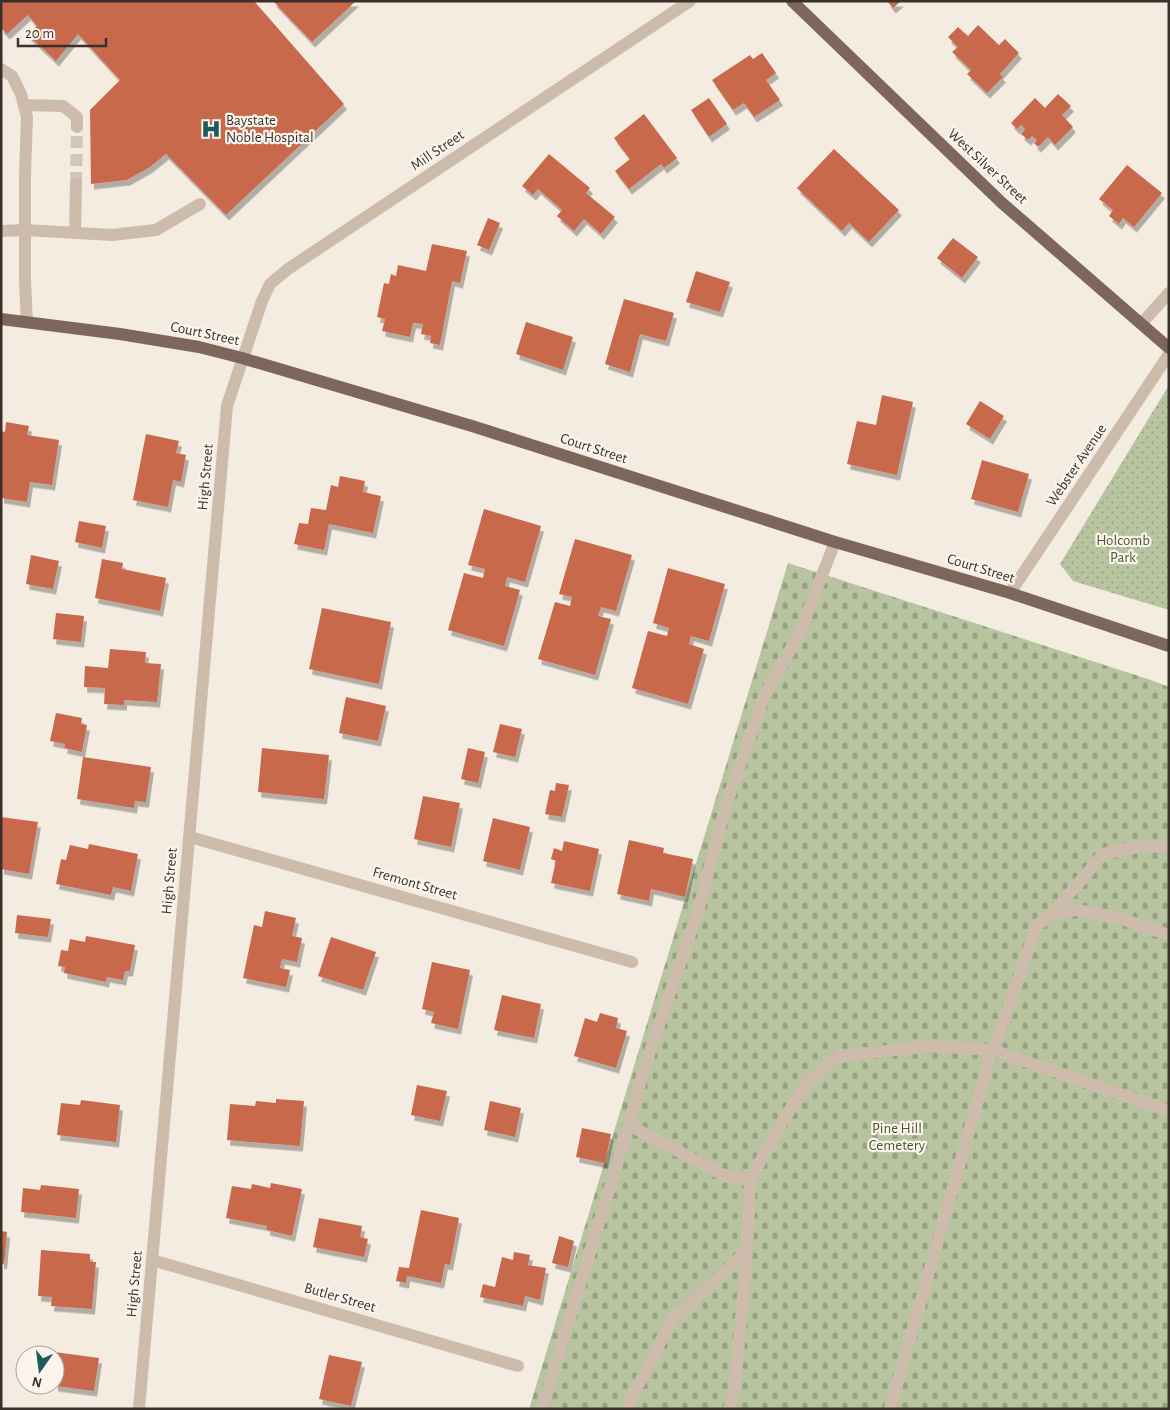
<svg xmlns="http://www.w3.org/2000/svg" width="1170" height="1410" font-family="'Alegreya Sans',sans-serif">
  <defs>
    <pattern id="cemetery-stones" width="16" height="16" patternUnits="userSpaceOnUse" patternTransform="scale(1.25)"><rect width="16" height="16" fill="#b8c4a0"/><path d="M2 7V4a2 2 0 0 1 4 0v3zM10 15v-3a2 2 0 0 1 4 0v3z" fill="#97a083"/></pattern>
    <pattern id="park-dots" width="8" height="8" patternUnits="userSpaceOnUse" patternTransform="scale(1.25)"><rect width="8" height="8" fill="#b8c4a0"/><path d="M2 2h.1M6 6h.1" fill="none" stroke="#97a083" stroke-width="1.8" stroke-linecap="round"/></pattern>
    <filter id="shadow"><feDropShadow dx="3" dy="5.5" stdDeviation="0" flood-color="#0004"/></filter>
  </defs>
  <rect width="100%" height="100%" fill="#f4ebe1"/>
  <path fill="url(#cemetery-stones)" d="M 788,563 L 1148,679 L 1169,687 L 1169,1409 L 529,1409 Z"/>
  <path fill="url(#park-dots)" d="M 1169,385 L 1169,610 L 1073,581 L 1060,564 Z"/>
  <g fill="#c8694b" filter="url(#shadow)">
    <path d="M 1,1 L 254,1 L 344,104 L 226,215 L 166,154 L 150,167 L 127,180 L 91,184 L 90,110 L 120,80 L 78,34 L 56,61 L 28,35 L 37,26 L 28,15 L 7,34 L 1,28 Z"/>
    <path d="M 273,1 L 356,1 L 312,42 Z"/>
    <path d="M 887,1 L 901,1 L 893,8 Z"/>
    <path d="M 978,25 L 999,45 L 1005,39 L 1019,53 L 1000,74 L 1003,77 L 987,93 L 967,74 L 971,70 L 952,52 L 958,47 L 948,37 L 958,27 L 968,36 Z"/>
    <path d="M 762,53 L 776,73 L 766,80 L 780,100 L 754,117 L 744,103 L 733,110 L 712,80 L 750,55 L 753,59 Z"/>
    <path d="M 1058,94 L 1071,106 L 1062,115 L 1073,127 L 1055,145 L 1048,137 L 1038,147 L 1034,143 L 1037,140 L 1032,136 L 1028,140 L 1021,134 L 1025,129 L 1021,125 L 1017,129 L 1011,123 L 1035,98 L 1045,108 Z"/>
    <path d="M 709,98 L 727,124 L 709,137 L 691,110 Z"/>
    <path d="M 644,114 L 677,158 L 664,168 L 661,164 L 629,189 L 615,171 L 630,159 L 614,138 Z"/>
    <path d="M 834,149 L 899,210 L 869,242 L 849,223 L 842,231 L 797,188 Z"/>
    <path d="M 549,154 L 590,188 L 586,193 L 615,217 L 601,234 L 584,219 L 574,231 L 557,216 L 562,210 L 538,189 L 533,195 L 522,186 Z"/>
    <path d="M 1127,165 L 1162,193 L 1134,227 L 1123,218 L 1119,224 L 1109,216 L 1113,210 L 1099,199 Z"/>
    <path d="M 488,218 L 500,223 L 489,250 L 477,245 Z"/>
    <path d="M 953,238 L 978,257 L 962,278 L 937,258 Z"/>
    <path d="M 432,244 L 467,251 L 460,283 L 452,281 L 440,345 L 430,343 L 431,336 L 421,334 L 423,324 L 413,323 L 410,337 L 382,331 L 385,319 L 377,317 L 384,283 L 389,284 L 391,274 L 396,276 L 398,265 L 426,271 Z"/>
    <path d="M 696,271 L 730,282 L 720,312 L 686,302 Z"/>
    <path d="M 624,299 L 674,313 L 666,341 L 640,334 L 630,372 L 605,364 Z"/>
    <path d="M 526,322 L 573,337 L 563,370 L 516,354 Z"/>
    <path d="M 882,395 L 913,402 L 897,475 L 847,464 L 857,421 L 876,425 Z"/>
    <path d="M 980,401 L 1004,416 L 990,439 L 966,424 Z"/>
    <path d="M 6,422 L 29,426 L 27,435 L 59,440 L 52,485 L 30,482 L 27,502 L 1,498 L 1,431 L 5,432 Z"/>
    <path d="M 146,434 L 179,441 L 176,453 L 186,455 L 181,482 L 173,480 L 168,507 L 133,500 Z"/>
    <path d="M 982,460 L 1029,474 L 1018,512 L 971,499 Z"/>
    <path d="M 340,476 L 365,481 L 363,492 L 381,496 L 373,533 L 329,524 L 324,550 L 294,544 L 299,523 L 308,524 L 311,508 L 326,510 L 331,485 L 338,487 Z"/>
    <path d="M 484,509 L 541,526 L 525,582 L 507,577 L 505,586 L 520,590 L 504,646 L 448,630 L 464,573 L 483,578 L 485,569 L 468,565 Z"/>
    <path d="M 79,521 L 106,526 L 102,548 L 75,542 Z"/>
    <path d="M 575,539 L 632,555 L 616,611 L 601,607 L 598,616 L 611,619 L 595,675 L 538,659 L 555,602 L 570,606 L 572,597 L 559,594 Z"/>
    <path d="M 31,555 L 59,561 L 53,589 L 26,584 Z"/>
    <path d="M 102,559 L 123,563 L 122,569 L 166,578 L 160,611 L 95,598 Z"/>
    <path d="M 668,568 L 725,584 L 709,641 L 691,636 L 689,644 L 704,649 L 688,704 L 632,688 L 648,631 L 667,636 L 669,628 L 653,623 Z"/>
    <path d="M 322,608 L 391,622 L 379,684 L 309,669 Z"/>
    <path d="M 56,613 L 84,616 L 81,642 L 53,639 Z"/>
    <path d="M 110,649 L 146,652 L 145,663 L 161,664 L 157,702 L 124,700 L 124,705 L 104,704 L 105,688 L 84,687 L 85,666 L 108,668 Z"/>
    <path d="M 346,697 L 386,706 L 378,741 L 339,733 Z"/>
    <path d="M 56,713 L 82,718 L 81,724 L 87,725 L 82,752 L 64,748 L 65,744 L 50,741 Z"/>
    <path d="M 500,724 L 522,729 L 515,757 L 493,752 Z"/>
    <path d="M 262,748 L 329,755 L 324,799 L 258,792 Z"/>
    <path d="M 468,748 L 485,752 L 478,783 L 461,779 Z"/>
    <path d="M 83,757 L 151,767 L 146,802 L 135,801 L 134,808 L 77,799 Z"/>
    <path d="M 556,783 L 569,785 L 562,817 L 545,814 L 550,790 L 555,791 Z"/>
    <path d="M 423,796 L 460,803 L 451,847 L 414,839 Z"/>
    <path d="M 1,817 L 38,822 L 29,874 L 1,869 Z"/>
    <path d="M 493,818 L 530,827 L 520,870 L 483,861 Z"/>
    <path d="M 629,840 L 664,848 L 663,853 L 693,859 L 685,897 L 651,889 L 649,901 L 617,894 Z"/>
    <path d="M 564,841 L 599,849 L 590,891 L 551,883 L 556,861 L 551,859 L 554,848 L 562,851 Z"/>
    <path d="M 89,844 L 138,854 L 131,891 L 113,887 L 111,895 L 56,884 L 61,859 L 66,860 L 70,845 L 88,849 Z"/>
    <path d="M 265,911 L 296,918 L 292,936 L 302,938 L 297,962 L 282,959 L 280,968 L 290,970 L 286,987 L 243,978 L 254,925 L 262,927 Z"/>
    <path d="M 17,915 L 51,919 L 48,937 L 15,933 Z"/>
    <path d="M 86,936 L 135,945 L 130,971 L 125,971 L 123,980 L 107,977 L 106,982 L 64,973 L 65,967 L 58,966 L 61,950 L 68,951 L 70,939 L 85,942 Z"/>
    <path d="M 331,937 L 376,952 L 363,990 L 318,976 Z"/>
    <path d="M 432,962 L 470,970 L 458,1029 L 431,1023 L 434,1012 L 422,1009 Z"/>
    <path d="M 502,995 L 541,1004 L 534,1038 L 494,1030 Z"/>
    <path d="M 600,1013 L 618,1018 L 616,1028 L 627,1031 L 616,1068 L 574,1056 L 585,1018 L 597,1022 Z"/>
    <path d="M 417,1085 L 447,1091 L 440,1121 L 411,1115 Z"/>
    <path d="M 276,1099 L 304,1101 L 300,1146 L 227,1140 L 230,1104 L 255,1106 L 256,1101 L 276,1103 Z"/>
    <path d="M 81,1100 L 120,1105 L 116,1142 L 57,1135 L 61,1103 L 80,1105 Z"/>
    <path d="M 490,1101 L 521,1108 L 515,1137 L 484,1130 Z"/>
    <path d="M 582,1128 L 611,1134 L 605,1163 L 576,1157 Z"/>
    <path d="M 271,1183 L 302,1189 L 292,1236 L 267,1230 L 267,1226 L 226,1218 L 232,1186 L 251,1189 L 252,1184 L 270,1188 Z"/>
    <path d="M 41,1185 L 79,1189 L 76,1218 L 21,1212 L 23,1188 L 40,1190 Z"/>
    <path d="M 421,1210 L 459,1218 L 450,1265 L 445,1264 L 441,1283 L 407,1276 L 406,1283 L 396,1281 L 399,1267 L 409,1268 Z"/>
    <path d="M 319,1218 L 362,1226 L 360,1237 L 368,1239 L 364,1257 L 313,1247 Z"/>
    <path d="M 1,1231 L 7,1232 L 4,1264 L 1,1263 Z"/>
    <path d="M 559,1236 L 574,1241 L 568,1267 L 552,1263 Z"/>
    <path d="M 41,1250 L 90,1254 L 90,1262 L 96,1262 L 92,1309 L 51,1306 L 52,1297 L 38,1296 Z"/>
    <path d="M 514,1252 L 530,1255 L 528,1265 L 546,1268 L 540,1300 L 525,1296 L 523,1306 L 480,1297 L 483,1284 L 495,1287 L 502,1257 L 513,1260 Z"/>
    <path d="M 32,1349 L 99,1358 L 94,1391 L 55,1386 L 55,1355 L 32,1355 Z"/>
    <path d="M 329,1355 L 362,1362 L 351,1406 L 319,1399 Z"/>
  </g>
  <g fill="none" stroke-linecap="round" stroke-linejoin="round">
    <path stroke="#cfc6bd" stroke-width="12" stroke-dasharray="12 6" stroke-linecap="butt" d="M 76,184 L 77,127"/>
    <g stroke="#cdbbac" stroke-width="12">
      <path d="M 1,69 L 12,76 L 21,94 L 27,117 L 25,174 L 25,282 L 27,322"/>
      <path d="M 24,105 L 63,106 L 77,117 L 77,127"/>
      <path d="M 1,231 L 25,230 L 112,235 L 156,230 L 200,204"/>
      <path d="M 75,232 L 76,184"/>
      <path d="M 1142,323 L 1169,293"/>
      <path d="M 835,542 L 799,634 L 764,696 L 725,808 L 699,908 L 643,1072 L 629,1125 L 725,1176 L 750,1180 L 784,1119 L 808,1081 L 840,1056 L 932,1046 L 992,1050 L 1007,1012 L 1037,925 L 1054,913 L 1077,910 L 1119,918 L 1169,935"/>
      <path d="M 1010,593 L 1169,354"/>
      <path d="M 190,837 L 632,962"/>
      <path d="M 1051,916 L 1103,854 L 1147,845 L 1169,848"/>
      <path d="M 152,1260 L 518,1366"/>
      <path d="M 139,1409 L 227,406 L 262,301 L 270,284 L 288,269 L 690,1"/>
      <path d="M 542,1409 L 629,1125"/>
      <path d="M 626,1409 L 671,1321 L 747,1251"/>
      <path d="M 729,1409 L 735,1386 L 747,1251 L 750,1180"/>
      <path d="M 890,1409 L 992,1050 L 1169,1111"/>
    </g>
    <g stroke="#7d675c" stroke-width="12">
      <path d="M 792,1 L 1002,203 L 1169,348"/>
      <path d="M 1,319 L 120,334 L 199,347 L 242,358 L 472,426 L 835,542 L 1010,593 L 1169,646"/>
    </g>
  </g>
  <defs>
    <symbol id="hospital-bare" viewBox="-9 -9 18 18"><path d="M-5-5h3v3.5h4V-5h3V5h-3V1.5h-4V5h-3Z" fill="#1f5a5e" stroke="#fbf5ee" stroke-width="2.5" paint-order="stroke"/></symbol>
  </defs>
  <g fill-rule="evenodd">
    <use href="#hospital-bare" x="197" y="115" width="28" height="28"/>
  </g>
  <g text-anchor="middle" stroke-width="4.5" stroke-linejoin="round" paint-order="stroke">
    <g font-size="15" fill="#3b302b" stroke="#fbf5ee" text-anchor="start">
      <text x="226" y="125">Baystate<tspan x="226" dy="17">Noble Hospital</tspan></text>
    </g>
    <g font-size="15" fill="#3b302b" stroke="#fbf5ee">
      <text transform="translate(437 150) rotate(-34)" y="5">Mill Street</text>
      <text transform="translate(988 166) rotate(43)" y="5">West Silver Street</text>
      <text transform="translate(205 333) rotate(12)" y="5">Court Street</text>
      <text transform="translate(594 448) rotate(18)" y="5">Court Street</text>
      <text transform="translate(1076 465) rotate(-56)" y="5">Webster Avenue</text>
      <text transform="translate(205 477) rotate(-85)" y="5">High Street</text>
      <text transform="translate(981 568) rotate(17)" y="5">Court Street</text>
      <text transform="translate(169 881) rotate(-85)" y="5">High Street</text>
      <text transform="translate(415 883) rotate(16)" y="5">Fremont Street</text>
      <text transform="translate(134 1284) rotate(-85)" y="5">High Street</text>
      <text transform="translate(340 1297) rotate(16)" y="5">Butler Street</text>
    </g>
    <g font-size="15" fill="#4a5a2e" stroke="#fbf5ee">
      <text x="1123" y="545">Holcomb<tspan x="1123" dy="17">Park</tspan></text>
      <text x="897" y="1133">Pine Hill<tspan x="897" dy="17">Cemetery</tspan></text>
    </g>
  </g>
  <rect width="1170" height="1410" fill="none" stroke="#3b302b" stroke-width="5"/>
  <g transform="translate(40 1370) rotate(194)"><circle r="24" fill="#fbf5ee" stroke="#aea6a0"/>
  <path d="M0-4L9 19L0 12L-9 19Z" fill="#1f5a5e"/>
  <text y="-8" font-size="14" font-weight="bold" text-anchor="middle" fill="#3b302b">N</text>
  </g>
  <path d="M18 38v8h88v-8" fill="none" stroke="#3b302b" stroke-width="2.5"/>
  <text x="25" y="38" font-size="15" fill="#3b302b" stroke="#fbf5ee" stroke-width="4" paint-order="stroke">20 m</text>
</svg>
